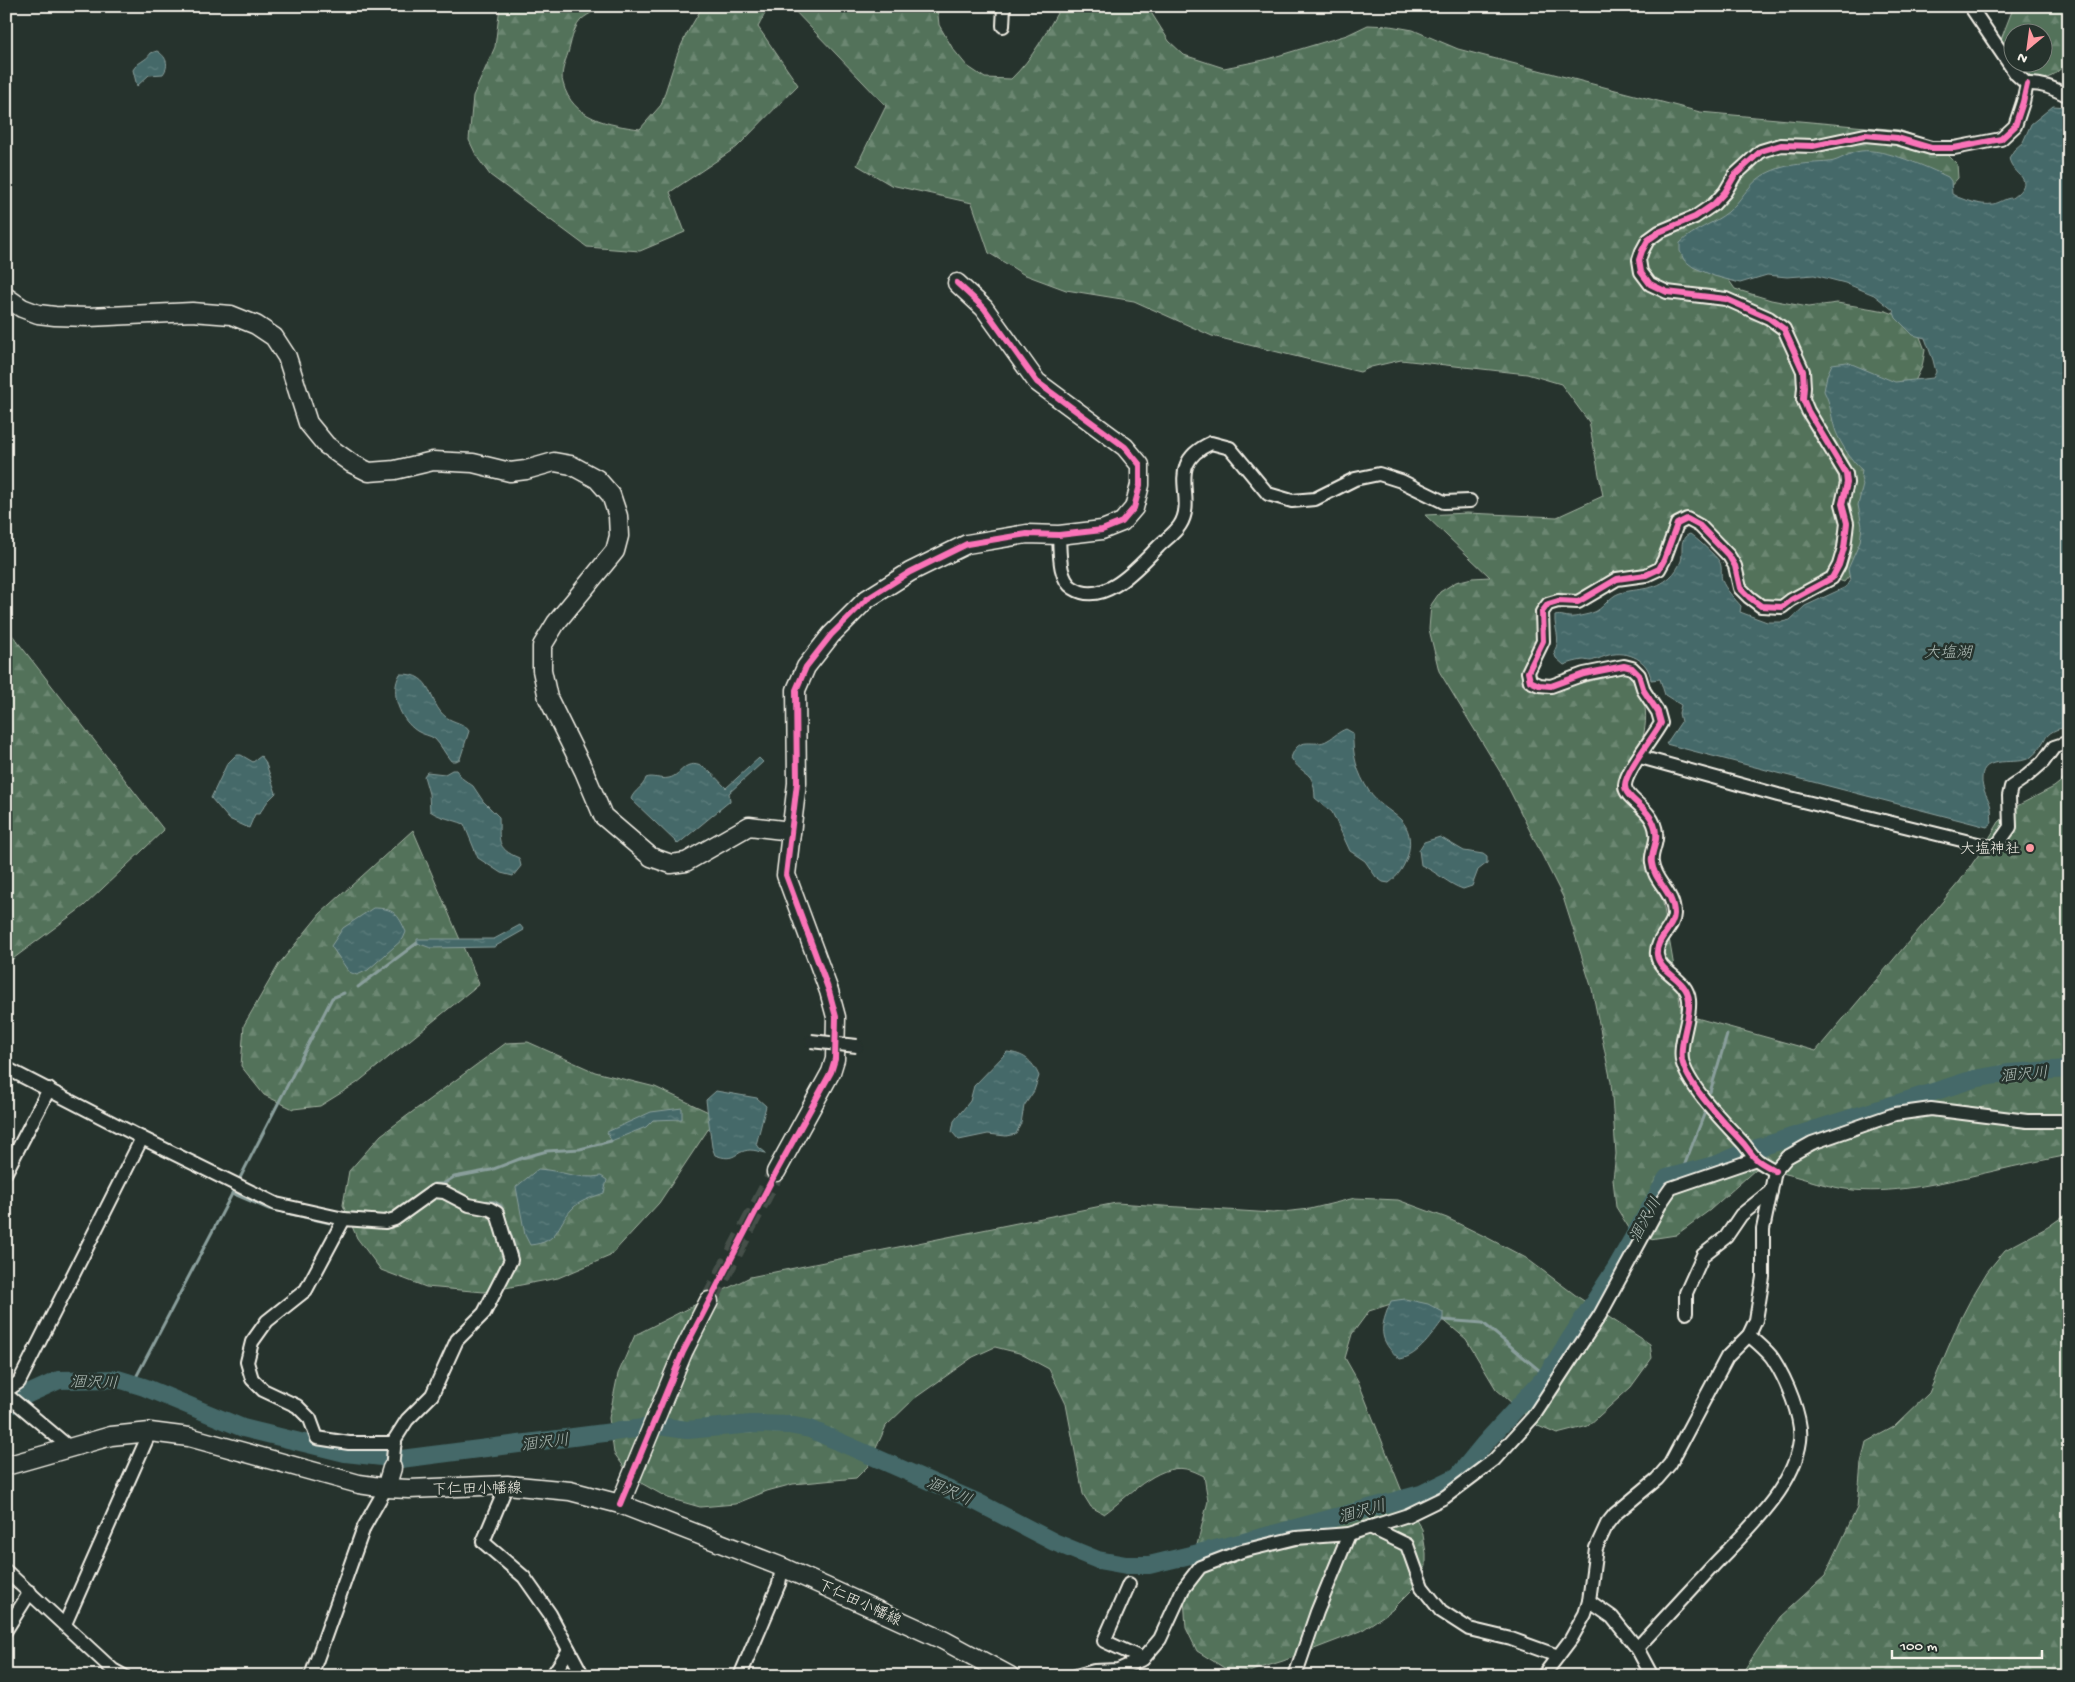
<svg xmlns="http://www.w3.org/2000/svg" width="2075" height="1682" font-family="'Gochi Hand','Klee One',sans-serif">
  <defs>
    <pattern id="forest-firs" width="22" height="20" patternUnits="userSpaceOnUse" patternTransform="scale(1.25)"><rect width="22" height="20" fill="#52725a"/><path d="M5 1l3.5 6h-7zM16 11l3.5 6h-7z" fill="#6c8772"/></pattern>
    <pattern id="water-ripples" width="26" height="14" patternUnits="userSpaceOnUse" patternTransform="scale(1.25)"><rect width="26" height="14" fill="#446969"/><path d="M2 4q2-2 4 0t4 0M15 11q2-2 4 0t4 0" fill="none" stroke="#607f7e"/></pattern>
  </defs>
  <rect width="100%" height="100%" fill="#26332d"/>
  <filter id="ink" filterUnits="userSpaceOnUse"><feTurbulence type="fractalNoise" baseFrequency=".02" numOctaves="2"/><feDisplacementMap in="SourceGraphic" scale="10" xChannelSelector="R" yChannelSelector="G"/><feConvolveMatrix kernelMatrix="1 2 1 2 8 2 1 2 1" color-interpolation-filters="sRGB"/></filter>
  <g filter="url(#ink)">
    <g fill="url(#forest-firs)" stroke="#a3b2a1" fill-rule="evenodd">
      <path d="M 500,6 L 603,6 C 596,11 585,15 580,21 C 573,29 571,43 568,53 C 565,62 560,74 563,83 C 572,119 609,125 640,129 L 661,105 L 677,55 L 686,35 L 703,6 L 769,6 L 758,27 L 798,85 L 737,147 L 670,192 L 685,232 L 640,251 L 587,247 L 490,175 L 477,157 L 469,140 L 473,96 L 495,47 Z"/>
      <path d="M 790,6 L 937,6 L 939,25 L 953,49 L 967,66 L 985,78 L 1011,79 C 1033,58 1046,33 1061,6 L 1147,6 L 1169,41 L 1184,55 L 1224,68 L 1264,60 L 1347,35 L 1368,25 L 1390,26 L 1413,30 L 1458,49 L 1700,112 L 1899,130 L 1937,144 L 1957,164 L 1958,178 L 1948,189 L 1726,264 L 1728,279 L 1735,289 L 1771,300 L 1808,307 L 1837,303 L 1886,311 L 1905,318 L 1917,329 L 1925,350 L 1922,367 L 1916,379 L 1905,392 L 1844,434 L 1843,444 L 1862,466 L 1874,486 L 1866,556 L 1844,582 L 1827,576 L 1781,602 L 1760,601 L 1743,585 L 1736,560 L 1685,515 L 1660,559 L 1645,569 L 1601,581 L 1576,597 L 1547,599 L 1538,641 L 1525,684 L 1546,691 L 1629,672 C 1649,695 1650,726 1637,753 C 1633,763 1625,771 1620,780 L 1623,794 L 1649,821 L 1682,1014 L 1816,1051 L 1960,881 L 1982,850 L 1999,822 L 2015,807 L 2054,787 L 2069,775 L 2069,1155 C 2044,1160 2019,1165 1994,1171 C 1948,1181 1900,1194 1853,1190 C 1820,1187 1790,1171 1756,1169 L 1710,1210 L 1676,1235 L 1650,1239 L 1629,1228 L 1616,1207 L 1613,1179 L 1616,1154 L 1611,1082 L 1592,989 L 1563,897 L 1502,775 L 1439,671 L 1429,629 L 1431,605 L 1440,592 L 1456,582 L 1472,578 L 1490,577 L 1425,515 L 1467,513 L 1557,517 L 1603,496 L 1589,422 L 1561,384 L 1527,374 L 1401,360 L 1371,367 L 1360,372 L 1212,336 L 1134,301 L 1066,290 L 1023,274 L 989,253 L 972,203 L 891,185 L 857,165 L 886,106 Z"/>
      <path d="M 2014,6 L 2069,6 L 2069,62 L 2052,76 L 2037,82 L 2003,70 L 2000,42 ZM 2012,32 L 2042,32 L 2042,62 L 2012,62 Z"/>
      <path d="M 6,627 L 164,830 L 84,906 L 6,964 Z"/>
      <path d="M 413,830 L 479,984 L 357,1083 L 320,1106 L 293,1109 L 264,1095 L 241,1066 L 244,1025 L 279,964 L 320,914 Z"/>
      <path d="M 528,1042 L 595,1072 L 655,1087 L 717,1116 L 659,1203 L 610,1256 L 558,1278 L 484,1292 L 426,1287 L 381,1270 L 357,1238 L 343,1205 L 349,1171 L 381,1135 L 506,1043 Z"/>
      <path d="M 1355,1198 L 1398,1200 L 1447,1218 L 1486,1237 L 1526,1258 L 1578,1297 L 1650,1344 L 1652,1358 L 1631,1387 L 1588,1426 L 1557,1434 L 1538,1426 L 1496,1389 L 1466,1339 L 1427,1306 L 1400,1301 L 1369,1311 L 1352,1334 L 1345,1358 L 1358,1381 L 1407,1504 L 1422,1529 L 1426,1553 L 1426,1566 L 1417,1585 L 1392,1610 L 1361,1631 L 1283,1661 L 1251,1671 L 1226,1669 L 1197,1651 L 1186,1628 L 1184,1597 L 1208,1501 L 1204,1476 C 1198,1473 1192,1470 1186,1469 C 1157,1463 1126,1499 1104,1514 L 1091,1507 L 1083,1494 L 1066,1404 L 1049,1369 L 1019,1353 L 995,1347 L 973,1357 L 915,1398 L 886,1426 L 868,1466 L 856,1478 L 793,1484 L 767,1491 L 735,1504 L 700,1507 L 668,1498 L 632,1478 L 614,1453 L 609,1418 L 618,1374 L 635,1335 L 750,1277 L 1116,1203 L 1273,1213 L 1310,1209 Z"/>
      <path d="M 2069,1212 L 2069,1676 L 1740,1676 L 1780,1617 L 1825,1576 L 1857,1508 L 1861,1463 L 1866,1442 L 1894,1427 L 1929,1393 L 1959,1322 L 1972,1297 L 1987,1272 L 2005,1250 L 2048,1227 Z"/>
    </g>
    <g fill="url(#water-ripples)" stroke="#8a9f9c">
      <path d="M 157,51 C 166,56 170,65 163,74 L 149,75 L 137,86 L 133,70 C 137,62 146,61 151,53 Z"/>
      <path d="M 2053,106 L 2069,107 L 2069,727 C 2040,730 2047,745 2031,757 C 2018,767 1982,753 1982,778 C 1981,790 1989,797 1991,808 C 1992,813 1991,818 1992,823 L 1987,827 L 1666,744 L 1681,722 L 1679,713 L 1681,705 L 1665,695 L 1660,679 L 1651,680 C 1649,660 1628,650 1609,655 C 1604,656 1599,659 1594,660 C 1590,662 1587,660 1583,660 C 1576,661 1569,663 1564,665 L 1556,658 L 1554,652 C 1562,637 1554,631 1555,616 C 1561,614 1567,618 1574,617 C 1576,617 1590,614 1592,613 C 1603,610 1609,596 1620,593 C 1638,588 1655,591 1670,577 C 1675,573 1679,566 1681,561 C 1684,551 1678,538 1690,534 C 1695,537 1717,557 1719,561 C 1723,567 1720,574 1722,580 C 1725,589 1735,599 1741,606 L 1740,612 L 1767,622 L 1782,622 L 1790,620 L 1805,606 L 1846,587 L 1850,580 L 1848,569 L 1860,542 L 1862,526 L 1858,505 L 1863,485 L 1861,478 L 1862,470 C 1852,462 1841,444 1836,432 C 1831,418 1831,404 1824,391 L 1827,375 L 1832,364 L 1847,362 L 1895,382 L 1933,378 L 1936,372 L 1933,360 L 1925,338 L 1913,335 L 1896,318 L 1893,310 L 1874,295 L 1845,283 L 1814,275 L 1787,277 L 1767,275 L 1740,283 L 1714,276 L 1693,267 L 1684,260 L 1680,251 L 1680,243 C 1694,229 1713,224 1728,212 C 1741,201 1747,186 1762,176 C 1783,163 1805,164 1829,162 C 1840,161 1849,152 1861,151 C 1884,148 1927,167 1948,177 L 1951,181 L 1952,194 C 1962,200 1981,206 1993,204 C 2000,203 2005,198 2012,198 C 2039,178 2012,176 2009,158 L 2014,150 L 2023,142 L 2031,124 Z"/>
      <path d="M 400,674 C 435,673 427,703 446,717 C 454,723 463,722 469,731 L 460,759 L 456,761 L 451,761 C 445,754 441,745 435,739 C 430,735 423,735 417,731 C 400,720 389,693 400,674 Z"/>
      <path d="M 1346,729 L 1353,733 C 1352,754 1357,773 1369,791 C 1376,803 1390,810 1400,819 C 1419,837 1407,870 1389,883 L 1383,882 L 1376,877 L 1365,861 L 1350,851 L 1332,812 L 1315,798 C 1314,768 1304,778 1291,758 C 1299,733 1314,749 1328,740 C 1335,736 1338,732 1346,729 Z"/>
      <path d="M 236,755 L 241,755 L 253,762 L 261,756 L 265,761 L 276,793 L 268,801 L 259,814 L 255,814 L 249,828 L 229,819 L 211,798 L 227,764 Z"/>
      <path d="M 759,758 L 763,762 L 729,793 L 730,801 L 678,844 L 631,799 C 634,790 643,788 646,778 C 653,775 660,780 669,778 C 675,777 680,771 685,767 C 700,757 716,778 726,788 Z"/>
      <path d="M 452,770 L 456,770 L 463,779 L 473,786 L 483,801 L 499,817 C 500,840 495,848 519,858 L 521,866 L 513,876 L 501,873 L 478,858 L 464,824 C 452,819 440,818 430,811 L 429,794 L 424,776 L 427,772 L 445,774 Z"/>
      <path d="M 1440,837 L 1464,851 L 1483,854 L 1487,857 L 1487,863 L 1478,870 L 1472,886 L 1463,889 C 1448,884 1437,872 1421,865 L 1419,850 L 1424,842 Z"/>
      <path d="M 373,908 C 394,908 398,914 406,932 L 403,939 L 368,970 L 357,975 L 349,972 L 331,946 L 343,928 Z"/>
      <path d="M 520,925 L 524,930 L 494,947 L 431,948 L 417,943 L 417,939 L 494,939 Z"/>
      <path d="M 1007,1052 C 1024,1054 1032,1060 1039,1076 L 1034,1091 L 1024,1106 L 1021,1123 L 1016,1134 L 1006,1136 L 988,1134 L 959,1140 L 952,1132 L 954,1121 L 970,1101 L 974,1086 Z"/>
      <path d="M 716,1091 L 757,1098 L 766,1106 L 756,1145 L 766,1153 C 761,1152 755,1150 750,1150 C 734,1151 736,1163 715,1155 L 712,1147 L 706,1100 Z"/>
      <path d="M 682,1108 L 682,1119 L 653,1120 L 646,1127 L 611,1141 L 607,1132 L 651,1112 Z"/>
      <path d="M 538,1169 C 560,1170 578,1180 601,1176 L 607,1180 L 604,1193 C 594,1197 580,1200 572,1209 C 555,1227 560,1242 530,1245 L 525,1235 L 516,1187 Z"/>
      <path d="M 1405,1299 L 1428,1304 L 1443,1312 L 1443,1320 C 1432,1334 1419,1356 1400,1359 C 1377,1340 1380,1327 1391,1301 Z"/>
    </g>
    <g fill="none" stroke-linecap="round" stroke-linejoin="round">
      <g stroke="#8a9f9c" stroke-width="3">
        <path d="M 358,987 L 417,943"/>
        <path d="M 1710,1092 L 1727,1035"/>
        <path d="M 1681,1174 L 1705,1112"/>
        <path d="M 240,1178 L 332,998 L 344,993"/>
        <path d="M 430,1188 L 433,1184 L 443,1184 L 454,1177 L 491,1170 L 522,1158 L 547,1151 L 580,1149 L 611,1141"/>
        <path d="M 232,1193 L 269,1209 L 330,1223 L 333,1222"/>
        <path d="M 480,1201 L 495,1202 L 501,1206 L 517,1255"/>
        <path d="M 353,1213 L 361,1214"/>
        <path d="M 1443,1320 L 1483,1323 L 1546,1376"/>
        <path d="M 133,1383 L 233,1192"/>
      </g>
      <g stroke="#446969" stroke-width="18">
        <path d="M 1751,1150 L 1974,1079 L 2008,1073 L 2069,1069"/>
        <path d="M 6,1408 L 26,1395 L 59,1380 L 118,1379 L 144,1387 L 243,1428 L 345,1453 L 401,1459 L 659,1426 L 687,1430 L 752,1424 L 789,1425 L 810,1429 L 977,1502 L 1054,1542 L 1098,1560 L 1126,1565 L 1149,1565 L 1244,1542 L 1421,1494 L 1458,1476 L 1485,1443 L 1546,1376 L 1616,1268 L 1667,1178 L 1718,1164 L 1741,1154"/>
      </g>
      <path stroke="#455049" stroke-width="18" stroke-dasharray="18 9" stroke-linecap="butt" d="M 709,1301 L 776,1172"/>
      <defs>
        <g id="street">
          <path d="M 1970,6 L 2016,74 L 2027,84 C 2043,83 2054,89 2069,96"/>
          <path d="M 1003,26 L 1004,6"/>
          <path d="M 1059,535 C 1060,550 1058,579 1073,588 C 1104,608 1139,566 1158,547 C 1165,540 1175,533 1180,525 C 1198,497 1163,465 1211,443 L 1230,448 L 1268,494 L 1292,501 L 1315,499 L 1355,479 L 1379,474 L 1401,481 L 1444,502 L 1470,501"/>
          <path d="M 1640,757 L 1778,795 L 1990,847 L 1998,844 L 2010,827 L 2009,796 L 2011,787 L 2027,776 L 2043,762 L 2054,747 L 2069,742"/>
          <path d="M 6,1068 L 142,1138 L 276,1204 L 344,1219 L 385,1222 L 395,1219 L 434,1191 L 444,1192 L 469,1205 L 490,1209 L 497,1213 L 511,1260 L 484,1313 L 457,1340 L 432,1395 L 407,1420 L 395,1439 L 392,1468"/>
          <path d="M 1775,1171 C 1769,1167 1762,1164 1756,1159 C 1752,1155 1748,1149 1744,1144 C 1726,1124 1687,1086 1682,1060 C 1679,1040 1691,1019 1689,1000 C 1687,978 1659,973 1657,955 C 1655,939 1674,928 1674,914 C 1674,892 1654,882 1652,863 C 1650,853 1658,843 1656,833 C 1654,808 1624,800 1625,785 C 1626,770 1653,738 1661,723 L 1658,712 L 1644,691 L 1639,675 L 1632,668 L 1624,666 L 1584,674 L 1551,686 L 1539,685 L 1530,681 L 1528,672 L 1543,641 L 1542,612 L 1548,604 L 1558,601 L 1578,602 L 1617,579 L 1646,575 L 1659,569 L 1664,560 L 1677,524 L 1687,519 L 1700,526 L 1729,556 L 1735,566 L 1740,588 L 1749,597 L 1761,606 L 1782,607 L 1791,600 L 1832,578 L 1839,565 L 1844,548 L 1847,523 L 1842,504 L 1847,483 L 1846,474 L 1808,411 L 1803,399 L 1804,387 L 1803,371 L 1784,329 L 1769,318 L 1726,299 L 1667,292 L 1650,284 L 1641,272 L 1639,260 L 1642,251 L 1648,240 L 1659,232 L 1695,217 L 1714,204 L 1725,192 L 1735,175 L 1761,151 L 1781,145 L 1813,146 L 1865,135 L 1897,138 L 1931,148 L 1954,148 L 2001,139 L 2015,126 L 2023,102 L 2027,84"/>
          <path d="M 6,1172 L 49,1089"/>
          <path d="M 344,1219 L 306,1290 L 267,1321 L 252,1342 L 247,1362 L 252,1379 L 263,1390 L 297,1406 L 310,1419 L 317,1438 L 349,1443 L 395,1443"/>
          <path d="M 1686,1313 L 1686,1293 L 1703,1255 L 1726,1237 L 1741,1215 L 1771,1191"/>
          <path d="M 6,1391 L 19,1382 L 142,1138"/>
          <path d="M 6,1394 L 69,1447"/>
          <path d="M 507,1485 L 483,1542 L 524,1577 L 550,1614 L 583,1676"/>
          <path d="M 1370,1527 L 1407,1545 L 1422,1587 L 1441,1611 L 1469,1629 L 1511,1639 L 1558,1656"/>
          <path d="M 6,1571 L 113,1670 L 124,1676"/>
          <path d="M 1129,1584 L 1104,1641 L 1143,1659"/>
          <path d="M 1589,1601 L 1612,1617 L 1637,1648 L 1652,1676"/>
          <path d="M 65,1624 L 150,1432"/>
          <path d="M 6,1630 L 30,1592"/>
          <path d="M 1637,1648 C 1662,1621 1687,1594 1712,1567 C 1744,1533 1794,1489 1800,1441 C 1803,1418 1786,1379 1773,1359 C 1767,1350 1757,1343 1749,1335"/>
          <path d="M 311,1676 L 364,1527 L 386,1488"/>
          <path d="M 552,1676 L 569,1650"/>
          <path d="M 740,1676 L 779,1584 L 782,1567"/>
          <path d="M 1076,1676 L 1094,1671 L 1118,1670 L 1143,1659 L 1160,1639 L 1183,1589 L 1200,1567 L 1242,1551 L 1296,1538 L 1349,1534 L 1408,1515 L 1445,1497 L 1494,1460 L 1533,1417 L 1600,1315 L 1662,1201 L 1671,1188 L 1756,1159"/>
          <path d="M 1295,1676 L 1317,1612 L 1349,1534"/>
          <path d="M 1543,1676 L 1571,1639 L 1585,1614 L 1589,1601 L 1596,1548 L 1607,1524 L 1615,1514 L 1657,1479 L 1670,1464 L 1727,1357 L 1749,1335 L 1756,1320 L 1763,1277 L 1763,1229 L 1771,1191 L 1775,1171 L 1787,1157 L 1812,1143 L 1895,1114 L 1931,1109 L 2027,1121 L 2069,1121"/>
        </g>
        <g id="secondary">
          <path d="M 6,297 L 22,308 L 38,314 L 55,316 L 89,317 L 192,312 L 231,315 L 256,325 L 274,337 L 287,357 L 308,423 L 326,445 L 351,463 L 369,472 L 395,470 L 433,461 L 473,463 L 510,472 L 526,470 L 554,462 L 571,465 L 597,479 L 611,495 L 618,516 L 619,536 L 615,551 L 556,623 L 542,646 L 542,670 L 548,698 L 584,771 L 603,816 L 651,857 L 671,864 L 686,862 L 749,826 L 791,831"/>
          <path d="M 776,1172 L 831,1072 L 835,1059 L 836,1017 L 829,991 L 786,875 L 797,783 L 796,690 L 806,667 L 831,635 L 867,599 L 910,572 L 967,544 L 1027,534 L 1059,535 L 1102,530 L 1122,522 L 1134,508 L 1140,485 L 1140,465 L 1125,447 L 1037,382 L 984,308 L 957,283"/>
          <path d="M 6,1466 L 111,1436 L 150,1432 L 189,1437 L 359,1484 L 386,1488 L 409,1489 L 507,1485 L 570,1491 L 620,1504 L 782,1567 L 943,1640 L 1010,1676"/>
          <path d="M 386,1488 L 392,1468"/>
          <path d="M 620,1504 L 683,1352 L 709,1301"/>
        </g>
      </defs>
      <use href="#street" stroke="#f4f1e8" stroke-width="16"/>
      <use href="#secondary" stroke="#f4f1e8" stroke-width="21"/>
      <use href="#street" stroke="#26332d" stroke-width="12"/>
      <use href="#secondary" stroke="#26332d" stroke-width="18"/>
      <defs>
        <path id="street-bridge" d="M 811,1041 L 857,1046"/>
      </defs>
      <use href="#street-bridge" stroke="#f4f1e8" stroke-width="16" stroke-linecap="butt"/>
      <use href="#street-bridge" stroke="#26332d" stroke-width="12"/>
      <defs>
        <g id="cycleway">
          <path d="M 1775,1171 C 1769,1167 1762,1164 1756,1159 C 1752,1155 1748,1149 1744,1144 C 1726,1124 1687,1086 1682,1060 C 1679,1040 1691,1019 1689,1000 C 1687,978 1659,973 1657,955 C 1655,939 1674,928 1674,914 C 1674,892 1654,882 1652,863 C 1650,853 1658,843 1656,833 C 1654,808 1624,800 1625,785 C 1626,770 1653,738 1661,723 L 1658,712 L 1644,691 L 1639,675 L 1632,668 L 1624,666 L 1584,674 L 1551,686 L 1539,685 L 1530,681 L 1528,672 L 1543,641 L 1542,612 L 1548,604 L 1558,601 L 1578,602 L 1617,579 L 1646,575 L 1659,569 L 1664,560 L 1677,524 L 1687,519 L 1700,526 L 1729,556 L 1735,566 L 1740,588 L 1749,597 L 1761,606 L 1782,607 L 1791,600 L 1832,578 L 1839,565 L 1844,548 L 1847,523 L 1842,504 L 1847,483 L 1846,474 L 1808,411 L 1803,399 L 1804,387 L 1803,371 L 1784,329 L 1769,318 L 1726,299 L 1667,292 L 1650,284 L 1641,272 L 1639,260 L 1642,251 L 1648,240 L 1659,232 L 1695,217 L 1714,204 L 1725,192 L 1735,175 L 1761,151 L 1781,145 L 1813,146 L 1865,135 L 1897,138 L 1931,148 L 1954,148 L 2001,139 L 2015,126 L 2023,102 L 2027,84"/>
          <path d="M 620,1504 L 683,1352 L 776,1172 L 831,1072 L 835,1059 L 836,1017 L 829,991 L 786,875 L 797,783 L 796,690 L 806,667 L 831,635 L 867,599 L 910,572 L 967,544 L 1027,534 L 1059,535 L 1102,530 L 1122,522 L 1134,508 L 1140,485 L 1140,465 L 1125,447 L 1037,382 L 984,308 L 957,283"/>
        </g>
      </defs>
      <use href="#cycleway" stroke="#26332d" stroke-width="9"/>
      <use href="#cycleway" stroke="#fb73b8" stroke-width="6"/>
    </g>
  </g>
  <circle fill="#ff9aa2" stroke="#26332d" stroke-width="2" cx="2030" cy="848" r="5"/>
  <g text-anchor="middle" stroke-width="5" stroke-linejoin="round" paint-order="stroke">
    <g font-size="15" fill="#f4f1e8" stroke="#26332d" text-anchor="end">
      <text x="2020" y="853">大塩神社</text>
    </g>
    <g font-size="15" fill="#f4f1e8" stroke="#26332d">
      <text transform="translate(477 1488) rotate(-1)" y="5">下仁田小幡線</text>
      <text transform="translate(860 1602) rotate(25)" y="5">下仁田小幡線</text>
    </g>
    <g font-size="16" font-style="italic" fill="#aebbb5" stroke="#26332d">
      <text x="1948" y="657">大塩湖</text>
      <text transform="translate(2024 1073) rotate(-5)" y="6">涸沢川</text>
      <text transform="translate(1644 1219) rotate(-61)" y="6">涸沢川</text>
      <text transform="translate(94 1381) rotate(2)" y="6">涸沢川</text>
      <text transform="translate(545 1441) rotate(-7)" y="6">涸沢川</text>
      <text transform="translate(950 1490) rotate(24)" y="6">涸沢川</text>
      <text transform="translate(1362 1510) rotate(-15)" y="6">涸沢川</text>
    </g>
  </g>
  <rect width="2075" height="1682" fill="none" stroke="#26332d" stroke-width="25"/>
  <rect x="12" y="12" width="2050" height="1657" fill="none" stroke="#f4f1e8" stroke-width="2" filter="url(#ink)"/>
  <g transform="translate(2028 48) rotate(209)"><circle r="24" fill="#26332d" stroke="#787f78"/>
  <path d="M0-4L9 19L0 12L-9 19Z" fill="#ff9aa2"/>
  <text y="-8" font-size="14" font-weight="bold" text-anchor="middle" fill="#f4f1e8">N</text>
  </g>
  <path d="M1892 1650v8h150v-8" fill="none" stroke="#f4f1e8" stroke-width="2.5"/>
  <text x="1900" y="1650" font-size="15" fill="#f4f1e8" stroke="#26332d" stroke-width="4" paint-order="stroke">100 m</text>
</svg>
